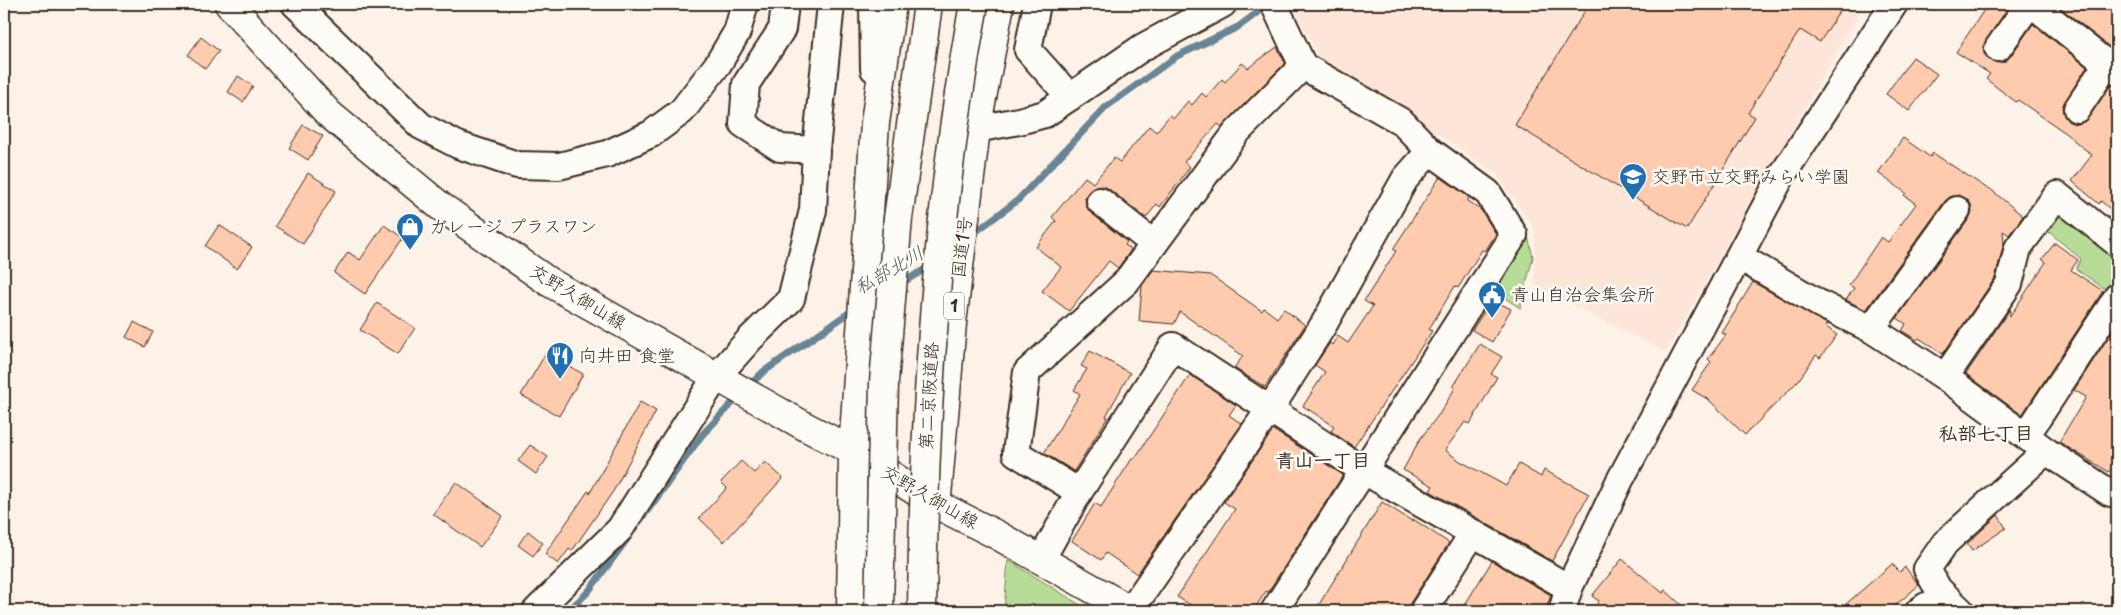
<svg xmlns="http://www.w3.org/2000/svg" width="2121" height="615" font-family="'Playpen Sans','Klee One',sans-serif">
  <rect width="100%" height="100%" fill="#fdf2e8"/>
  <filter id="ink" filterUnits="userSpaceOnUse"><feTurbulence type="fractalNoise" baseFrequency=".02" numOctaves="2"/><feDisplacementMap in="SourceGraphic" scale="10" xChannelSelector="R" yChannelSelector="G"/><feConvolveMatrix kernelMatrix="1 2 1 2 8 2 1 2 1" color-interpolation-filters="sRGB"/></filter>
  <g filter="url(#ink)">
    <path fill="#fde6d7" d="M 1291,4 L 1864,4 L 1666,352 L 1535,286 L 1535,229 L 1496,173 L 1424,124 L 1323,63 Z"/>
    <g fill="#b6dc97" stroke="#78835a">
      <path d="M 2056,212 L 2116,260 L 2117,275 L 2105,289 L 2076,269 L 2081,259 L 2043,227 Z"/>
      <path d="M 1528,236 L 1533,257 L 1520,308 L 1494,291 Z"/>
      <path d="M 1008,560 L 1090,611 L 1004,611 Z"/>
    </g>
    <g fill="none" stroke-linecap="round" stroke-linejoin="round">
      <g stroke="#678595" stroke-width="7">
        <path d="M 970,236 L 1018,200 L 1106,107 L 1177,56 L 1238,27 L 1269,4"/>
        <path d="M 900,284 L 932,265"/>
        <path d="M 748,387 L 763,372 L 856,308"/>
        <path d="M 640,521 L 702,435 L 740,395"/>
        <path d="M 568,611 L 588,592 L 628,538"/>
      </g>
    </g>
    <g fill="#fecbae" stroke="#3b2a1e">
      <path d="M 1589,4 L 1844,4 L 1820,42 L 1800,30 L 1748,113 L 1755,117 L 1687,229 L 1515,125 Z"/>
      <path d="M 1988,4 L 2011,4 L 1986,40 L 1983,47 L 1984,54 L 1990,60 L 1997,63 L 2004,62 L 2010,57 L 2033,24 L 2087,67 L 2065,101 L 2062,108 L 2064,116 L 2069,122 L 2077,124 L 2084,122 L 2089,117 L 2111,85 L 2117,87 L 2117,215 L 2101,201 L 2099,204 L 2072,181 L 2092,155 L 2060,129 L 2018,100 L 2016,102 L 1986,79 L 1990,74 L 1956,52 Z"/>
      <path d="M 2056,4 L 2107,4 L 2117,12 L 2117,53 Z"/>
      <path d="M 201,37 L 219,51 L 205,69 L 188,55 Z"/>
      <path d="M 1277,47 L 1285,63 L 1222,127 L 1218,124 L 1184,162 L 1190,167 L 1160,207 L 1157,204 L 1146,218 L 1109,189 L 1103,186 L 1095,187 L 1088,192 L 1085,198 L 1086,206 L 1090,212 L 1127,242 L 1125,245 L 1131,250 L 1118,268 L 1109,261 L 1069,311 L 1042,291 L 1061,267 L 1036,247 L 1056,221 L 1052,217 L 1085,177 L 1093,183 L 1114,158 L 1120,162 L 1149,126 L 1156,132 L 1170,115 L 1174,118 L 1188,101 L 1192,105 L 1202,93 L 1206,97 L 1222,79 L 1225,82 L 1242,63 L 1248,68 Z"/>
      <path d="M 1913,57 L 1937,74 L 1909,111 L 1886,94 Z"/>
      <path d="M 238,76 L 253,86 L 243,102 L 228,92 Z"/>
      <path d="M 303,125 L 323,136 L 308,160 L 289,148 Z"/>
      <path d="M 1903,138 L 1930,157 L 1933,153 L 1988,189 L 1989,188 L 2023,216 L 2009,235 L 2003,231 L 2004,243 L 1995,278 L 1943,354 L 1919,338 L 1917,340 L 1902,331 L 1906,324 L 1897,318 L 1969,219 L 1972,212 L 1971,204 L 1965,198 L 1959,195 L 1951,196 L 1945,201 L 1866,310 L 1846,300 L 1854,288 L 1849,285 L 1881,237 L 1888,242 L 1916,204 L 1904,195 L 1906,193 L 1878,173 Z"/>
      <path d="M 308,173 L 336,191 L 303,244 L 275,226 Z"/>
      <path d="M 1440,177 L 1469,197 L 1467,201 L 1481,210 L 1496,234 L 1485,251 L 1482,250 L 1458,288 L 1455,286 L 1429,329 L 1432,331 L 1354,447 L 1331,431 L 1334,426 L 1303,406 L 1325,372 L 1315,365 L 1330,343 L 1332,345 L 1338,336 L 1348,343 L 1373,306 L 1364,301 L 1396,251 L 1393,249 Z"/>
      <path d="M 219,225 L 252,247 L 237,269 L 205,246 Z"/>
      <path d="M 384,225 L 403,238 L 365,294 L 334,273 L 348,252 L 360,260 Z"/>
      <path d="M 2055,243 L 2078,260 L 2071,270 L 2103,291 L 2022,415 L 1966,374 L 2010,309 L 2010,316 L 2046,262 L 2042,259 Z"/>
      <path d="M 1153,270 L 1210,275 L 1262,311 L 1264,308 L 1277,318 L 1284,309 L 1305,325 L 1265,387 L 1234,368 L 1243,356 L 1180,312 L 1174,324 L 1139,321 L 1142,286 Z"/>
      <path d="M 1753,282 L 1827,324 L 1825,326 L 1837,335 L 1820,358 L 1816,355 L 1798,381 L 1745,435 L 1709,400 L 1692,390 L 1711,362 L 1708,359 L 1726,335 L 1722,333 Z"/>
      <path d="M 1492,300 L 1511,309 L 1492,342 L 1472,330 Z"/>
      <path d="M 377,303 L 415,328 L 398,354 L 360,330 Z"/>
      <path d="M 134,322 L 153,332 L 145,347 L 126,337 Z"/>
      <path d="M 2117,324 L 2117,460 L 2109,472 L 2059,442 L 2086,397 L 2074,390 Z"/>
      <path d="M 1480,344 L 1502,357 L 1491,374 L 1497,377 L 1470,424 L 1465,422 L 1445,450 L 1460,461 L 1506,486 L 1519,464 L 1541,477 L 1544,470 L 1589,494 L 1552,561 L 1430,491 L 1433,486 L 1403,470 L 1420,439 L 1440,413 L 1455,388 L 1453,387 Z"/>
      <path d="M 1090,351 L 1130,373 L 1106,416 L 1108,417 L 1074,471 L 1044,453 L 1080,394 L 1074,390 L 1087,369 L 1081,366 Z"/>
      <path d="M 546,353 L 583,374 L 559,416 L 521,395 Z"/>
      <path d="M 1190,375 L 1236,405 L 1229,415 L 1242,424 L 1137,574 L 1106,553 L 1101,560 L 1072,541 L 1095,503 L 1101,507 L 1133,457 L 1135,458 Z"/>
      <path d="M 640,402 L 656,411 L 614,490 L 572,551 L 569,549 L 558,564 L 545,554 L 588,491 L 590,493 Z"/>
      <path d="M 1273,430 L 1343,475 L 1268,592 L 1266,591 L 1253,611 L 1201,611 L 1177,597 L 1235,509 L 1224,502 Z"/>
      <path d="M 530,445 L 548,457 L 536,474 L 518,461 Z"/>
      <path d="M 741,461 L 754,473 L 765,462 L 783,478 L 724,542 L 699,518 L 727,488 L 721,482 Z"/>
      <path d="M 456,482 L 503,516 L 480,547 L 433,514 Z"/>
      <path d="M 1382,502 L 1412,521 L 1413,519 L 1449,543 L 1405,611 L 1315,611 Z"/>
      <path d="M 1998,515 L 2006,528 L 1972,551 L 1967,544 Z"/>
      <path d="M 528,531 L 543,543 L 533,556 L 518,545 Z"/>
      <path d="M 1622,559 L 1663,593 L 1665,590 L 1688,611 L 1591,611 L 1599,601 L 1592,596 Z"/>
      <path d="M 1492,561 L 1551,595 L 1545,611 L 1461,611 Z"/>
      <path d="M 1892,564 L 1900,572 L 1905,567 L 1919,585 L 1889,611 L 1838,611 Z"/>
    </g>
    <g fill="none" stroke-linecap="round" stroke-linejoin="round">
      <defs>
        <g id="minor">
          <path d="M 295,4 L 421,126 L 458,145 L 517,165 L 559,166 L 607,154 L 651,134 L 682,111 L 718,64 L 737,32 L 745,4"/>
          <path d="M 785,4 L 782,29 L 746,84 L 743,124 L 780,148 L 816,150"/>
          <path d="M 873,4 L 874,69"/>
          <path d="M 1037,4 L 1028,50 L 1070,97"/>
          <path d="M 1274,4 L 1303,66 L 1402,122 L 1430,151 L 1488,193 L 1514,235 L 1274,611"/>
          <path d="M 2032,4 L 2117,72"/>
          <path d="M 1998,48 L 2029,4"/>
          <path d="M 1303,66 L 1236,133 L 1126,282 L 1027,372 L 1016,453 L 1079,492 L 1173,346 L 1364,471 L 1569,588"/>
          <path d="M 2077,109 L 2107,64"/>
          <path d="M 976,129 L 1019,121 L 1045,114 L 1143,47 L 1223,4"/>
          <path d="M 1100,201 L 1154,244"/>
          <path d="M 1740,257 L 1820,304 L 1871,329 L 1945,377 L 2046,451"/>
          <path d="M 1871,329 L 1957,210"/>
          <path d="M 1945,377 L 2009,284 L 2018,248 L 2057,195 L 2117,243"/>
          <path d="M 2026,436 L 2117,297"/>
          <path d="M 1041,560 L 1079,492"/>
          <path d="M 536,611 L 620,529 L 716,377 L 750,339 L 791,299 L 813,210 L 816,150 L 831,4"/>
          <path d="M 1130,611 L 1270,409 L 1324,324 L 1405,179 L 1430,151"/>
          <path d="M 1423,611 L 1473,533"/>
          <path d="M 1562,611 L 1569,588 L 1619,482 L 1781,177 L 1894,4"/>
          <path d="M 1919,611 L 1926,606"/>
          <path d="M 1961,611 L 1938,589 L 1927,569 L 1945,543 L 2046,451 L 2110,493"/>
        </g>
        <path id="major" d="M 229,4 L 329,114 L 440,206 L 549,282 L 808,428 L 853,451 L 936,504 L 997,535 L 1132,611"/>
        <g id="highway">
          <path d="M 936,508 L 952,323 L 976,129 L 1000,4"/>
          <path d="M 851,611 L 853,451 L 875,123 L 892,4"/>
        </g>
      </defs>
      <use href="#minor" stroke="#3b2a1e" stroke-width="30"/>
      <use href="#major" stroke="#3b2a1e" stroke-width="31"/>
      <use href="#highway" stroke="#3b2a1e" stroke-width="31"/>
      <use href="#minor" stroke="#fdfcf7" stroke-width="26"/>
      <use href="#major" stroke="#fdfcf7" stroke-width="28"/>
      <use href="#highway" stroke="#fdfcf7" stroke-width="28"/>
      <defs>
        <g id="highway-bridge">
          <path d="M 879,611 L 884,382 L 898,218 L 928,4"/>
          <path d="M 922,611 C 924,407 937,204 974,4"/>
        </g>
      </defs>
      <use href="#highway-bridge" stroke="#3b2a1e" stroke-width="31" stroke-linecap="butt"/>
      <use href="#highway-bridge" stroke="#fdfcf7" stroke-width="28"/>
    </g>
  </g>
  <defs>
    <symbol id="school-pin" viewBox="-11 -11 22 30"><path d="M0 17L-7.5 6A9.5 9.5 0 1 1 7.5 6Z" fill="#1f6fb2" stroke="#fdfcf7"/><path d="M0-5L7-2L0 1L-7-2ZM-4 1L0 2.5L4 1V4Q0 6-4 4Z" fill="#fff"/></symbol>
    <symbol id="shop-pin" viewBox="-11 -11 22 30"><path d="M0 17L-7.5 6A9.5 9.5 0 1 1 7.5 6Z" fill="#1f6fb2" stroke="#fdfcf7"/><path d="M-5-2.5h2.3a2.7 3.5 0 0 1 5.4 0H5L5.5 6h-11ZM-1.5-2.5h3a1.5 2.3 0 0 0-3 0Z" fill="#fff"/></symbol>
    <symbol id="civic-pin" viewBox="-11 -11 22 30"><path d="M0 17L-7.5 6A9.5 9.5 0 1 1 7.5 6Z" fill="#1f6fb2" stroke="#fdfcf7"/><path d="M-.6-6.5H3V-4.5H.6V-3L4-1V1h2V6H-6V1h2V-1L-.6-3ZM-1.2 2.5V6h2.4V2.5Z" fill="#fff"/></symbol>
    <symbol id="restaurant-pin" viewBox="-11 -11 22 30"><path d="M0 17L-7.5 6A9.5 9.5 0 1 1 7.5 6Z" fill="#1f6fb2" stroke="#fdfcf7"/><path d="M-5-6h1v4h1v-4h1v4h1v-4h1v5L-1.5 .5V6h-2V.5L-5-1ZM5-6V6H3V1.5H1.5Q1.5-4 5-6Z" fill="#fff"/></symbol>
  </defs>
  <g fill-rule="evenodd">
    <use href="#school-pin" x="1617" y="161" width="32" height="43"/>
    <use href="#shop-pin" x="394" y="211" width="32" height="43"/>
    <use href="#civic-pin" x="1476" y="279" width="32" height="43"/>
    <use href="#restaurant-pin" x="544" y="340" width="32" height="43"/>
  </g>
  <g text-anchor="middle" stroke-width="5" stroke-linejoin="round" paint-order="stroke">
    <rect fill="#fdfcf7" stroke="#75695f" stroke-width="1" x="944" y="292.5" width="20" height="27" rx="4"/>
    <g font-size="16" font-weight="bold" fill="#3b2a1e">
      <text x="954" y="312">1</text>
    </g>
    <g font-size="18" fill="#3b2a1e" stroke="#fdfcf7" text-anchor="start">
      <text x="1652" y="183">交野市立交野みらい学園</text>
      <text x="429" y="233">ガレージ プラスワン</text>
      <text x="1511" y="301">青山自治会集会所</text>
      <text x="579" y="362">向井田 食堂</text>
    </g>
    <g font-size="18" fill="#3b2a1e" stroke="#fdfcf7">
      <text transform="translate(962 247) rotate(-83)" y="6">国道1号</text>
      <text transform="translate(578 297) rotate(31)" y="6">交野久御山線</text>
      <text transform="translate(929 396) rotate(-87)" y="6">第二京阪道路</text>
      <text transform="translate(930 497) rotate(30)" y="6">交野久御山線</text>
    </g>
    <g font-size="19" font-style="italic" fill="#515859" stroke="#fdfcf7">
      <text transform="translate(889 270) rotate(-30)" y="7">私部北川</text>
    </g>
    <g font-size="19" font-weight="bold" fill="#3b2a1e" stroke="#fdfcf7">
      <text x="1986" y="440">私部七丁目</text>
      <text x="1323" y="467">青山一丁目</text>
    </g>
  </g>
  <rect width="2121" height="615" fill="none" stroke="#fdfcf7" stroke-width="20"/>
  <rect x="10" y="10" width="2101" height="595" fill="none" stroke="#3b2a1e" stroke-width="2" filter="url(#ink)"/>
</svg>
